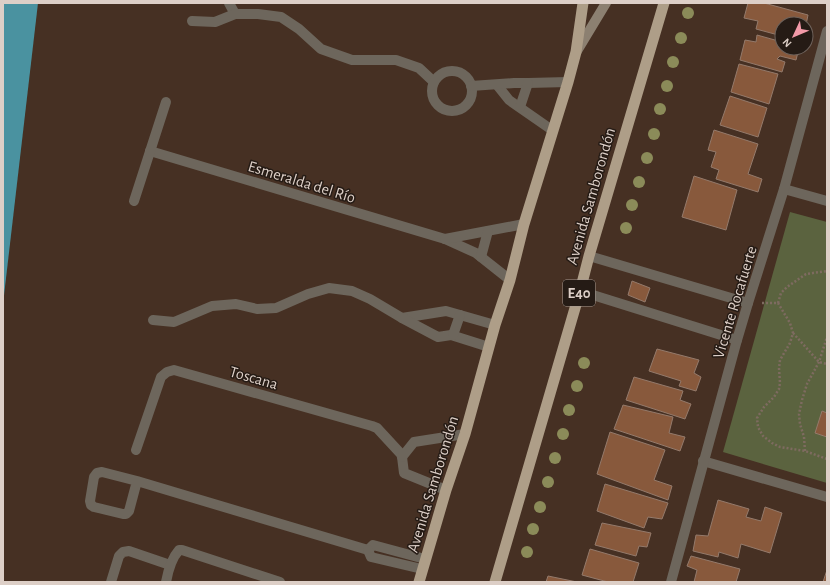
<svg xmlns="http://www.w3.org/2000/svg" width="830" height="585" font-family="'Alegreya Sans',sans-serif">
  <rect width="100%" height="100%" fill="#463023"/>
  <path fill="#5b633f" d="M 790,212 L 827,222 L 827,483 L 723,452 Z"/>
  <path fill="#4a92a0" d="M 3,3 L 38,3 L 3,304 Z"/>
  <g fill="#88593c" stroke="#947a6b">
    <path d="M 748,3 L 764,3 L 808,15 L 806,25 L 806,24 L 803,24 L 802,22 L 802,24 L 782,24 L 782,36 L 756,29 L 758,21 L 744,18 Z"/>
    <path d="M 757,35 L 782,42 L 782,48 L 799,48 L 796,60 L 780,56 L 777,59 L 785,62 L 782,72 L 740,60 L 745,40 L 756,42 Z"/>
    <path d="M 739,64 L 778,74 L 769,104 L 731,92 Z"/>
    <path d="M 730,96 L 767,108 L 758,137 L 720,125 Z"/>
    <path d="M 714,130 L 758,144 L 748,174 L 762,179 L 758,192 L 716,179 L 719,170 L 711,167 L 716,152 L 708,150 Z"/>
    <path d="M 694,176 L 737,190 L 726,230 L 682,217 Z"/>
    <path d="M 632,281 L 650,288 L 645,302 L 628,295 Z"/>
    <path d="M 657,349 L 699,360 L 694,373 L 701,377 L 696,391 L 679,386 L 681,381 L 649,371 Z"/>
    <path d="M 634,377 L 683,391 L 680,400 L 691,404 L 685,419 L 626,400 Z"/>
    <path d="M 623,405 L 673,417 L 669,433 L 685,437 L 680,451 L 614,429 Z"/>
    <path d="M 822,411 L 827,413 L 827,437 L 815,433 Z"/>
    <path d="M 610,432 L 665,450 L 654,480 L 672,486 L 668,500 L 597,474 Z"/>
    <path d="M 605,484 L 668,503 L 662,519 L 648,517 L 644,528 L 597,511 Z"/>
    <path d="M 718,500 L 749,509 L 746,517 L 761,521 L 765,507 L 782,513 L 770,553 L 741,544 L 738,558 L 719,552 L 718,557 L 693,551 L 696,535 L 708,536 Z"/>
    <path d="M 602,523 L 651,533 L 647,547 L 639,546 L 636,556 L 595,545 Z"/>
    <path d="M 590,549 L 639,563 L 633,582 L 608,582 L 582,575 Z"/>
    <path d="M 691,556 L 740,569 L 736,582 L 694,582 L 697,570 L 687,566 Z"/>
    <path d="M 827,570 L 827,582 L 823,582 Z"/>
    <path d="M 548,576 L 577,582 L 546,582 Z"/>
  </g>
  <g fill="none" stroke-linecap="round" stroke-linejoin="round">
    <g stroke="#7e6b60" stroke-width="2.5" stroke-dasharray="2 2" stroke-linecap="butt">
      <path d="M 762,303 L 778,303 L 781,293 L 787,287 L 806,274 L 827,271"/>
      <path d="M 778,303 L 790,323 L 793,333 L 790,343 L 780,360 L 779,368 L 780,383 L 779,389 L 774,397 L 764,407 L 757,418 L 758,427 L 763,436 L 772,443 L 780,447 L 805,451 L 827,459"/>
      <path d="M 793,333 L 819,362 L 827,364"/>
      <path d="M 805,451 L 804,437 L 800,424 L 799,414 L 802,400 L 807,384 L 819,362 L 827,337"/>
    </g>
    <g stroke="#6d665c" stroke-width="10">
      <path d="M 229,3 L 235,14"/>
      <path d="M 192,21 L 215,22 L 235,14 L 258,14 L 281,17 L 299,29 L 321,49 L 352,60 L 396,60 L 419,68 L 434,82"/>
      <circle cx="452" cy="91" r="20"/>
      <path d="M 497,85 L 509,100 L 552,130"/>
      <path d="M 471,86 L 514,83 L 528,83 L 568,82"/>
      <path d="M 520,107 L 528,83"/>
      <path d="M 150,151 L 445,239 L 476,253 L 510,280"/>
      <path d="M 784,189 L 827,201"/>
      <path d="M 134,201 L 166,102"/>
      <path d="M 445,239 L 524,224"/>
      <path d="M 589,256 L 748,303"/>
      <path d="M 481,257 L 488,231"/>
      <path d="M 580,291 L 737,340"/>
      <path d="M 402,318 L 446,311 L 495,325"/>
      <path d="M 153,320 L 174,322 L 212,306 L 236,304 L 257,309 L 276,308 L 308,294 L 329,288 L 352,291 L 370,299 L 402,318 L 436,336 L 438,337 L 451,335 L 489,347"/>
      <path d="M 453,335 L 460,315"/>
      <path d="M 136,450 L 161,377 L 167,372 L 174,370 L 372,426 L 377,428 L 401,454 L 402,457 L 404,473 L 446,490"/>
      <path d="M 402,457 L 414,442 L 465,434"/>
      <path d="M 703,461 L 827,497"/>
      <path d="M 137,481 L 129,511 L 126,514 L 123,514 L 94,507 L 91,505 L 90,501 L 94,477 L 97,473 L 102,472 L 137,481 L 368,550"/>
      <path d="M 368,550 L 373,545 L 425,559"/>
      <path d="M 368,550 L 371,557 L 422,569"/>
      <path d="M 111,582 L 119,556 L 123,552 L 129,551 L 170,565"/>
      <path d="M 166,582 C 168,571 171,559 179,550 L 182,550 L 280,582"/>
      <path d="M 671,582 L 737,340 L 748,303 L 784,189 L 827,31"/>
    </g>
    <path stroke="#8c8071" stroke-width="10" d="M 577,51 L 606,3"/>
    <g stroke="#ae9e88" stroke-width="11">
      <path d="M 419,582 L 446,490 L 465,434 L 495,325 L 510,280 L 524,224 L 568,82 L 576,52 L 583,3"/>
      <path d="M 495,582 L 580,291 L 589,256 L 664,3"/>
    </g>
  </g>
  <g fill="#8b8b59">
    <circle cx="688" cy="13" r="6"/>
    <circle cx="681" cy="38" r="6"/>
    <circle cx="673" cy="62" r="6"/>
    <circle cx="667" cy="86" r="6"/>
    <circle cx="660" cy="109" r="6"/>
    <circle cx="654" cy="134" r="6"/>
    <circle cx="647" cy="158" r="6"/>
    <circle cx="639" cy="182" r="6"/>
    <circle cx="632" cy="205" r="6"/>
    <circle cx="626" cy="228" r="6"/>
    <circle cx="584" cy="363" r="6"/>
    <circle cx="577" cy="386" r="6"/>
    <circle cx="569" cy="410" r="6"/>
    <circle cx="563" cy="434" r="6"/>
    <circle cx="555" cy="458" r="6"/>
    <circle cx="548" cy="482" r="6"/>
    <circle cx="540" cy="507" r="6"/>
    <circle cx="533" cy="529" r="6"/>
    <circle cx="527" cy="552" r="6"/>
  </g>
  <g text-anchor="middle" stroke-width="3" stroke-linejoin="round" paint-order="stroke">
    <rect fill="#251b15" stroke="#a69992" stroke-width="1" x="563" y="280" width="32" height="26" rx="3"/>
    <g font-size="15" font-weight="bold" fill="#ddcfc7">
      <text x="579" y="298">E40</text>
    </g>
    <g font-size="16" fill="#ddcfc7" stroke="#251b15">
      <text transform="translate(302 181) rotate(17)" y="6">Esmeralda del Río</text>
      <text transform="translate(590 196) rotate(-74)" y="6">Avenida Samborondón</text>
      <text transform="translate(734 302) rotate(-73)" y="6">Vicente Rocafuerte</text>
      <text transform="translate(254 377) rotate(16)" y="6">Toscana</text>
      <text transform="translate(432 484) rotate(-73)" y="6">Avenida Samborondón</text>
    </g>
  </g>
  <rect width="830" height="585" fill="none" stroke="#ddcfc7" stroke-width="8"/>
  <g transform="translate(794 36) rotate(226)"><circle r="19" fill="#251b15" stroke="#6f635c"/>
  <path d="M0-3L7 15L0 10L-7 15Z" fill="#f39aa8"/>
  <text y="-6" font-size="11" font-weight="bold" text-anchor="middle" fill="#ddcfc7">N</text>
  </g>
</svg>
